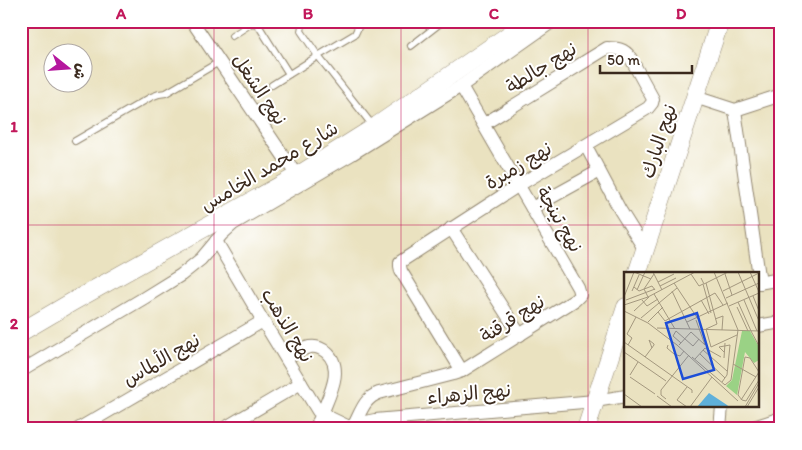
<svg xmlns="http://www.w3.org/2000/svg" width="802" height="450" font-family="Itim,'Playpen Sans Arabic',sans-serif">
  <rect width="100%" height="100%" fill="#fff"/>
  <filter id="ink" filterUnits="userSpaceOnUse"><feTurbulence type="fractalNoise" baseFrequency=".02" numOctaves="2"/><feDisplacementMap in="SourceGraphic" scale="10" xChannelSelector="R" yChannelSelector="G"/><feConvolveMatrix kernelMatrix="1 2 1 2 8 2 1 2 1" color-interpolation-filters="sRGB"/></filter>
  <filter id="wash" filterUnits="userSpaceOnUse"><feTurbulence type="fractalNoise" baseFrequency=".0096" numOctaves="4" result="noise"/><feDisplacementMap in="SourceGraphic" scale="20" xChannelSelector="R" yChannelSelector="G"/><feGaussianBlur stdDeviation="1.12" result="paint"/><feColorMatrix in="noise" values="0 0 0 0 0 0 0 0 0 0 0 0 0 0 0 0 0 1.4 0 .05"/><feComposite in="paint" operator="in"/></filter>
  <g filter="url(#wash)">
    <rect width="100%" height="100%" fill="#eae2c0"/>
  </g>
  <g filter="url(#ink)">
    <g fill="none" stroke-linecap="round" stroke-linejoin="round">
      <defs>
        <g id="lane">
          <path d="M 361,21 L 355,34 L 318,56 L 373,126"/>
          <path d="M 232,36 L 252,23 L 256,24 L 260,28 L 289,74"/>
          <path d="M 411,46 L 443,21"/>
          <path d="M 272,85 L 318,56 L 301,31 L 302,26 L 306,21"/>
          <path d="M 75,141 L 151,97 L 159,94 L 166,93 L 219,62"/>
        </g>
        <g id="street">
          <path d="M 192,21 L 297,176"/>
          <path d="M 695,97 L 735,110 L 781,95"/>
          <path d="M 735,110 L 760,283"/>
          <path d="M 586,146 L 620,210 L 645,250"/>
          <path d="M 532,208 L 599,171"/>
          <path d="M 451,228 L 520,335"/>
          <path d="M 216,241 L 263,321 L 318,411 L 322,414 L 315,429"/>
          <path d="M 758,283 L 781,279"/>
          <path d="M 758,326 L 781,322"/>
          <path d="M 286,358 C 300,351 312,340 326,352 C 345,368 329,395 322,414 L 349,427"/>
          <path d="M 21,371 L 144,298 L 181,275 L 201,259 L 222,234 L 233,224 L 352,154 L 461,86 L 553,21"/>
          <path d="M 462,371 L 401,271 L 400,266 L 400,262 L 519,185 L 648,108 L 652,103 L 653,99 L 630,57 C 624,49 617,48 607,48 L 484,124"/>
          <path d="M 354,425 C 361,412 364,398 379,393 L 453,374 L 462,371 L 575,300 L 580,295 L 578,288 L 461,86"/>
          <path d="M 350,426 L 360,423 L 375,420 L 595,401 L 626,396"/>
          <path d="M 78,429 L 263,321"/>
          <path d="M 223,429 L 301,383"/>
          <path d="M 720,429 L 722,406"/>
          <path d="M 748,429 L 781,418"/>
        </g>
        <g id="secondary">
          <path d="M 637,274 L 720,21"/>
          <path d="M 21,332 L 72,302 L 297,176 L 378,125 L 529,21"/>
          <path d="M 586,429 L 626,307"/>
        </g>
      </defs>
      <use href="#lane" stroke="#92866f" stroke-width="8"/>
      <use href="#street" stroke="#92866f" stroke-width="14"/>
      <use href="#secondary" stroke="#92866f" stroke-width="19"/>
      <use href="#lane" stroke="#fff" stroke-width="6"/>
      <use href="#street" stroke="#fff" stroke-width="12"/>
      <use href="#secondary" stroke="#fff" stroke-width="18"/>
    </g>
  </g>
  <path fill="none" stroke="#c2185b" stroke-width="1" stroke-opacity="0.55" d="M 214,21 L 214,429M 401,21 L 401,429M 588,21 L 588,429M 21,225 L 781,225"/>
  <g text-anchor="middle" stroke-width="4" stroke-linejoin="round" paint-order="stroke">
    <g font-size="19" fill="#3b2a1e" stroke="#fff">
      <text transform="translate(541 67) rotate(-32)" y="7">نهج جالطة</text>
      <text transform="translate(260 89) rotate(56)" y="7">نهج الشغل</text>
      <text transform="translate(658 141) rotate(-72)" y="7">نهج البارك</text>
      <text transform="translate(518 165) rotate(-31)" y="7">نهج زمبرة</text>
      <text transform="translate(269 166) rotate(-31)" y="7">شارع محمد الخامس</text>
      <text transform="translate(560 219) rotate(60)" y="7">نهج تينجة</text>
      <text transform="translate(512 318) rotate(-32)" y="7">نهج قرقنة</text>
      <text transform="translate(288 325) rotate(59)" y="7">نهج الذهب</text>
      <text transform="translate(161 359) rotate(-30)" y="7">نهج الألماس</text>
      <text transform="translate(469 393) rotate(-5)" y="7">نهج الزهراء</text>
    </g>
  </g>
  <g transform="translate(624 272)">
    <rect width="135" height="135" fill="#eae2c0"/>
    <path d="M 118,59 L 126,59 L 135,75 L 135,88 L 130,91 L 121,80 L 113,123 L 102,114 L 108,108 Z" fill="#9ad285"/>
    <path d="M 85,121 L 103,133 L 105,135 L 73,135 Z" fill="#5fb0da"/>
    <path fill="none" stroke="#a4987f" stroke-width="1" d="M 29,0 L 38,18M 114,0 L 135,49M 126,0 L 135,20M 67,2 L 75,14 L 79,12M 101,2 L 108,23M 0,4 L 0,21M 77,6 L 80,12 L 104,0M 34,10 L 50,2M 50,11 L 74,47M 82,11 L 93,52 L 82,57 L 87,75M 79,12 L 87,41M 36,14 L 52,6M 10,15 L 15,19 L 28,14 L 31,18M 13,18 L 21,0M 8,19 L 15,3M 48,19 L 66,57M 99,19 L 135,1M 30,22 L 51,57M 129,24 L 135,39M 0,25 L 10,0 L 27,7M 24,25 L 20,17 L 30,2M 102,26 L 135,11M 2,28 L 31,17M 18,28 L 23,34 L 34,27M 77,28 L 85,42M 120,28 L 133,59M 114,30 L 127,59M 0,33 L 24,25 L 71,0M 105,34 L 135,21M 113,35 L 124,59M 0,39 L 24,51 L 53,73 L 114,129M 10,39 L 25,25M 34,40 L 41,49 L 46,46M 17,46 L 53,16M 46,46 L 91,21 L 99,33M 91,47 L 99,44 L 98,58M 72,48 L 81,73M 24,50 L 39,35M 63,50 L 104,31M 33,56 L 135,59M 52,59 L 69,74 L 75,67M 52,59 L 49,64 L 57,71M 127,59 L 135,74M 0,70 L 68,118 L 68,121M 4,73 L 8,66 L 3,62 L 12,45M 44,73 L 43,76 L 50,82 L 56,84 L 60,79M 55,73 L 67,60 L 81,73M 87,75 L 113,63M 79,78 L 103,99M 0,80 L 42,109M 100,80 L 95,75 L 106,73M 76,82 L 101,106M 21,85 L 30,73 L 30,72 L 25,68 L 28,76M 68,85 L 101,113 L 107,108 L 114,58 L 90,0M 100,86 L 101,71M 71,87 L 81,76 L 97,85M 109,92 L 132,105M 6,103 L 14,90M 6,105 L 31,122M 98,110 L 103,103 L 106,73M 0,122 L 18,135M 33,124 L 48,135M 42,127 L 37,123 L 37,118 L 65,83M 117,128 L 135,100M 118,128 L 114,123 L 121,85 L 126,86 L 135,100M 118,128 L 122,129 L 135,108M 63,135 L 53,128 L 63,115M 66,135 L 88,105M 121,135 L 135,111M 123,135 L 135,115"/>
    <path fill="#1d4ed8" fill-opacity="0.15" stroke="#1d4ed8" stroke-width="2.5" d="M 73,41 L 90,98 L 59,107 L 42,51 Z"/>
    <rect width="135" height="135" fill="none" stroke="#3b2a1e" stroke-width="2.5"/>
  </g>
  <rect width="802" height="450" fill="none" stroke="#fff" stroke-width="55"/>
  <g transform="translate(68 68) rotate(107)"><circle r="24" fill="#ffffff" stroke="#b1aaa5"/>
  <path d="M0-4L9 19L0 12L-9 19Z" fill="#b5179e"/>
  <text y="-8" font-size="14" font-weight="bold" text-anchor="middle" fill="#3b2a1e">ش</text>
  </g>
  <path d="M600 65v8h92v-8" fill="none" stroke="#3b2a1e" stroke-width="2.5"/>
  <text x="607" y="65" font-size="15" fill="#3b2a1e" stroke="#ffffff" stroke-width="4" paint-order="stroke">50 m</text>
  <rect x="28" y="28" width="746" height="394" fill="none" stroke="#c2185b" stroke-width="2"/>
  <g font-size="16" text-anchor="middle" font-weight="bold" fill="#c2185b">
    <text x="121" y="19">A</text>
    <text x="308" y="19">B</text>
    <text x="494" y="19">C</text>
    <text x="681" y="19">D</text>
    <text x="14" y="132">1</text>
    <text x="14" y="329">2</text>
  </g>
</svg>
